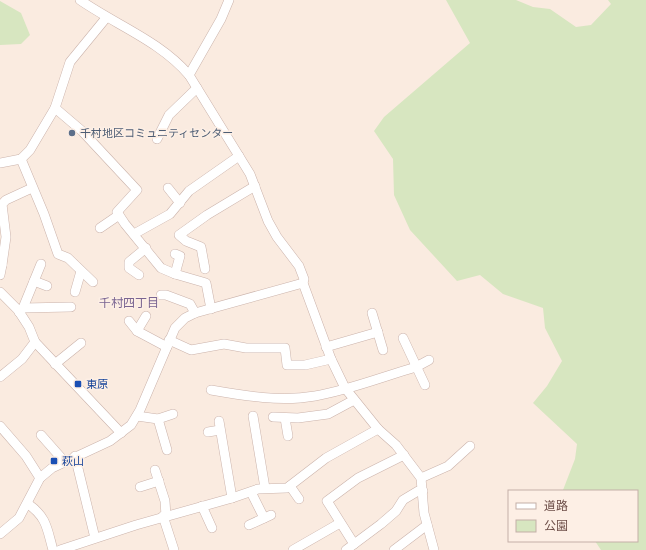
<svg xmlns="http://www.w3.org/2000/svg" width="646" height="550" font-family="'DejaVu Sans','Noto Sans JP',sans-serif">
  <rect width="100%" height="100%" fill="#faebe0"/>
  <g fill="#d7e6c0">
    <path d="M 446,0 L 516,0 L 533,7 L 550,9 L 576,27 L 591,25 L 611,4 L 608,0 L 646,0 L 646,550 L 601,550 L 595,541 L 637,541 L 637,491 L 563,490 L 575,459 L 577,444 L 533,403 L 547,386 L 562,361 L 545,328 L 543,308 L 503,294 L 480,275 L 457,281 L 410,230 L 394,195 L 393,159 L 374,131 L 384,117 L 470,43 Z"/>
    <path d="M 0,1 L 21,13 L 30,35 L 21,44 L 0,45 Z"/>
  </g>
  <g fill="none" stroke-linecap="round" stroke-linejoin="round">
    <defs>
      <g id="minor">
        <path d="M 80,0 C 116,25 160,41 189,75 L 250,174 L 268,221 L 277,237 L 299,266 L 304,279 L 303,283 L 331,359 L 345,388 L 378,429 L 396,445 L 421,478 L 424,513 L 434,550"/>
        <path d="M 189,75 L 221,19 L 229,0"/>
        <path d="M 55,108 L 82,131 L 137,190 L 117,212 L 125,224 L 161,268 L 175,274 L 206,283 L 211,309"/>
        <path d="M 157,139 L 169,115 L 197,88"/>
        <path d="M 21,159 L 44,214 L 58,254 L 68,258 L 93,282"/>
        <path d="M 0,163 L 21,159 L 30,150 L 55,108 L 70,62 L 106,18"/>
        <path d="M 168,188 L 180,203"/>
        <path d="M 100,228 L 119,215"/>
        <path d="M 134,234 L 170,214 L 189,191 L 239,156"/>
        <path d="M 175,254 L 180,256 L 175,274"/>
        <path d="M 0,264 L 2,265 L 0,275"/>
        <path d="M 2,265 L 6,237 L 2,204 L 6,200 L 32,188"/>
        <path d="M 205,269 L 201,247 L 186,241 L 179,235 L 207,215 L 255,186"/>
        <path d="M 139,275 L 129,268 L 129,262 L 146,248"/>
        <path d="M 34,281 L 47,286"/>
        <path d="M 0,292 L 18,310 L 29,327 L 35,342 L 121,433"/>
        <path d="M 75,292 L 81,271"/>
        <path d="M 161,295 L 166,295 L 190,304 L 195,313"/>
        <path d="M 23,308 L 71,307"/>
        <path d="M 19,312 L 23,308 L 41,264"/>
        <path d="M 372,313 L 383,350"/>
        <path d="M 129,321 L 137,331 L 167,347"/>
        <path d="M 137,331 L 146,316"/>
        <path d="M 403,338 L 425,385"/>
        <path d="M 169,340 L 191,350 L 224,344 L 246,348 L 285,348 L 287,365 L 305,365 L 331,359"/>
        <path d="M 326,347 L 378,332"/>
        <path d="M 55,364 L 81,343"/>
        <path d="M 0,377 L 22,359 L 35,342"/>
        <path d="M 211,390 C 245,396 281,402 315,396 C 346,391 385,376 416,367 L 429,360"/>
        <path d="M 137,416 L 158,419 L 173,414"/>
        <path d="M 253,416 L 265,488"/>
        <path d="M 273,417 L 298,418 L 328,414 L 354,400"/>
        <path d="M 285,418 L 288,436"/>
        <path d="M 158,419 L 167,450"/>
        <path d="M 219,421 L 232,498"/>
        <path d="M 0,426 L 26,456 L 40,478"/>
        <path d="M 208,432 L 220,430"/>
        <path d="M 41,435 L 64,461"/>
        <path d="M 75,456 L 95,538"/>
        <path d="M 155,470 L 165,501 L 166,516"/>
        <path d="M 421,478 L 448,466 L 470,446"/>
        <path d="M 290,486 L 299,499"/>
        <path d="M 140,487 L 159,481"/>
        <path d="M 251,492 L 264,518"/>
        <path d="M 28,504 C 47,517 47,529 53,550"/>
        <path d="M 202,506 L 212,528"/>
        <path d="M 163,516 L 174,550"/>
        <path d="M 249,525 L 271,515"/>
        <path d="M 0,534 L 19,518 L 40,478 L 52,468 L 110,441 L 131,425 L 140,410 L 175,328 L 185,318 L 195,313 L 303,283"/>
        <path d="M 354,544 L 327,501 L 358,478 L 404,455"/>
        <path d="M 60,550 L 136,525 L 232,498 L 258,489 L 287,488 L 326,458 L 378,429"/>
        <path d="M 293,550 L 340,523"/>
        <path d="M 346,550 L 381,524 L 396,511 L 403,500 L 418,491 L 423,491"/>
        <path d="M 394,550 L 427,525"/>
      </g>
    </defs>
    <use href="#minor" stroke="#cbb3ab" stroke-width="10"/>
    <use href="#minor" stroke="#fff" stroke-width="9"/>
  </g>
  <circle fill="#5c6f8a" stroke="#fdefe5" stroke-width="1.5" cx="72" cy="133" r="4"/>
  <g fill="#1a4fb4" stroke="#fdefe5" stroke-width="1.5">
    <rect x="74" y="380" width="8" height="8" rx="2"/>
    <rect x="50" y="457" width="8" height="8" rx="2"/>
  </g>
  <g text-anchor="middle" stroke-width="3" stroke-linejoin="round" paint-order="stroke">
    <g font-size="11" fill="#4e5e75" stroke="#fdefe5" text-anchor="start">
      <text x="80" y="137">千村地区コミュニティセンター</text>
    </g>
    <g font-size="11" fill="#164399" stroke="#fdefe5" text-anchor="start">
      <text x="86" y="388">東原</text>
      <text x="62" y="465">萩山</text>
    </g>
    <g font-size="12" fill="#7a6592" stroke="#fdefe5">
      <text x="129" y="307">千村四丁目</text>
    </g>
  </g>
  <rect x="508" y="490" width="130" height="52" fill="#fdefe5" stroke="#c4afa7"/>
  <rect x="516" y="503" width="20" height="6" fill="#ffffff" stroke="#c4afa7"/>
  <text x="544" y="510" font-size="12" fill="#6e4f49">道路</text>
  <rect x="516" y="520" width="20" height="12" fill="#d7e6c0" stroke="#c4afa7"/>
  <text x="544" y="530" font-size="12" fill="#6e4f49">公園</text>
</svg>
